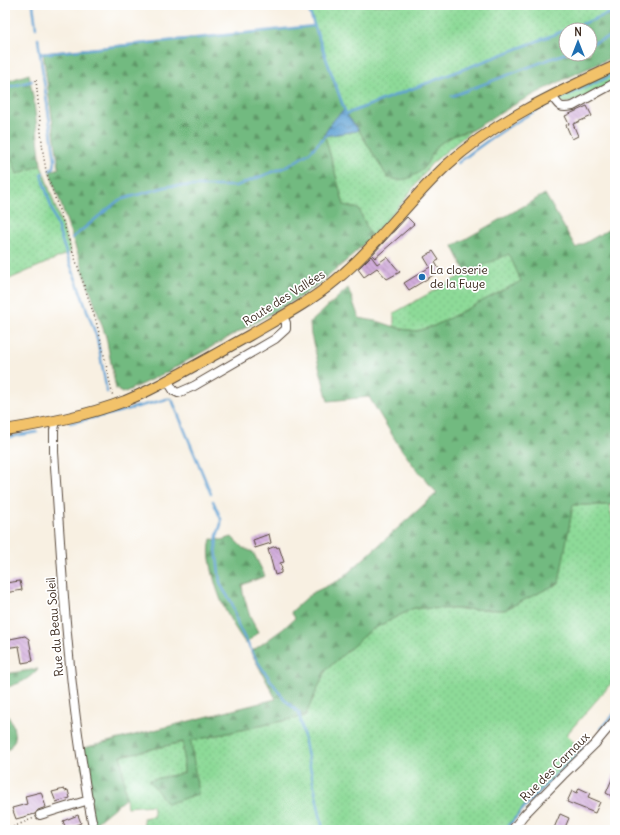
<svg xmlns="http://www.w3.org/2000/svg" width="620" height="835" font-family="Delius,sans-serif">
  <defs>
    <pattern id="grass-dots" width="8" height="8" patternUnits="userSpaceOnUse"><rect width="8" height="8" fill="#8dda98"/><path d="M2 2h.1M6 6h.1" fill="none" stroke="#7bbb83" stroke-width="1.8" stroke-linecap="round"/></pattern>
    <pattern id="forest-firs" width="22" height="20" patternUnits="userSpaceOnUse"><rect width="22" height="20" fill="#72ba80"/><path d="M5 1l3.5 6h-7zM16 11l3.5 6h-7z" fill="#5f9768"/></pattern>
    <pattern id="water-waves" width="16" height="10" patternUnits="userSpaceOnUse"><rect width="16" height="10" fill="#60a2d4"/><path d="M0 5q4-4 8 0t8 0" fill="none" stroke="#5084ab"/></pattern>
    <pattern id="building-back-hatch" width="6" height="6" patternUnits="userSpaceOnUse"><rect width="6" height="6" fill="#d2addc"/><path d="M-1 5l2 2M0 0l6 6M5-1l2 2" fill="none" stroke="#ac8db2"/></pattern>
  </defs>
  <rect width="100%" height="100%" fill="#fff"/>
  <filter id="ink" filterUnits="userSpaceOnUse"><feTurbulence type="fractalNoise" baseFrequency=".025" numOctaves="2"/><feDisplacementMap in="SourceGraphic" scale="8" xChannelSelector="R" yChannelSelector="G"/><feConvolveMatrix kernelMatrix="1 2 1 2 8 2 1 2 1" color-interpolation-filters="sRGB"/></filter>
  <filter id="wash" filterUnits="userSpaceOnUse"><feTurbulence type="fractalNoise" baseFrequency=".012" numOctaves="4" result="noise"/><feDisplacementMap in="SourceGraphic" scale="16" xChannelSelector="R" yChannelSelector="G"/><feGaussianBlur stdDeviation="0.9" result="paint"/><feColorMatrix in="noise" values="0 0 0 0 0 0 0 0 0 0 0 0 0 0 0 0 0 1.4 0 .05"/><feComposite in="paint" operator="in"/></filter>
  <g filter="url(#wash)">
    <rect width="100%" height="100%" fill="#f8f0e2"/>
    <g fill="url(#grass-dots)" stroke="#64825b">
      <path d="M 307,5 L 615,5 L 615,11 L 346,114 Z"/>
      <path d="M 615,70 L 615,81 C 604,86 577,103 566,103 C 562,103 560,102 558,100 L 558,97 Z"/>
      <path d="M 358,129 L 388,178 L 426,165 C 429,159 432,151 437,146 C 447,137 460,133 472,130 L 431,164 L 402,203 L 371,237 L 359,209 L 344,205 L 325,136 L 357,131 Z"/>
      <path d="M 5,139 L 17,174 L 41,165 L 71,252 L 5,281 Z"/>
      <path d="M 509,253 L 522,281 L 434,326 L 417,331 L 401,329 L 394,326 L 394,313 L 466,273 Z"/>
      <path d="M 573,505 L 609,505 L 615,531 L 615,679 L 566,735 L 581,749 L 528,801 L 505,830 L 145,830 L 143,818 L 154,816 L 152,805 L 127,807 L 121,756 L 183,742 L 184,773 L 150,780 L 198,794 L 190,741 L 305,716 L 326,670 L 371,630 L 414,608 L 504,610 L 558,583 Z"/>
    </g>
    <g fill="url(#forest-firs)" stroke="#56724f">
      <path d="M 615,11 L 615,56 L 571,76 L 519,102 L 472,130 L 460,133 L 447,139 L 437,146 L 431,156 L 426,165 L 419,173 L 407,179 L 398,180 L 388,178 L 358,129 L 346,114 L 566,30 L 566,54 L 590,54 L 590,30 L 567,30 Z"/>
      <path d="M 314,26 L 345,110 L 340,113 L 325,133 L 325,136 L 344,205 L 359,209 L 371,237 L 346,261 L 325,279 L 302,296 L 167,372 L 123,393 L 116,389 L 106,337 L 50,172 L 59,168 L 43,53 Z"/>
      <path d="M 29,74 L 34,103 L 41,165 L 17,174 L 5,139 L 5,82 Z"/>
      <path d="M 545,194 L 576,248 L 615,226 L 615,505 L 573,505 L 559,583 L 504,610 L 414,608 L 371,630 L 326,670 L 305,716 L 191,741 L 198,794 L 167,804 L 149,780 L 184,773 L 183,742 L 121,756 L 126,798 L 93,825 L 80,749 L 276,699 L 251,652 L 283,629 L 295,618 L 291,612 L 312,593 L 340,580 L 437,493 L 417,470 L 399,446 L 369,397 L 328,401 L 311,335 L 310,323 L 348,288 L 359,318 L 380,322 L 401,329 L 417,331 L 434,326 L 521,281 L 509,254 L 466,273 L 453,246 Z"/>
      <path d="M 232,537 L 243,548 L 253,552 L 265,576 L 242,585 L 243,593 L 250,617 L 258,632 L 246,644 C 229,620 218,600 212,570 C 210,560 208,550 211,539 L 222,540 Z"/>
      <path d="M 38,669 C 27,681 20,683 5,688 L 5,674 Z"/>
      <path d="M 5,711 L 13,725 L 15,739 L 9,749 L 5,750 Z"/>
    </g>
    <path fill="url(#water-waves)" stroke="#4e6679" d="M 345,110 L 346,114 L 358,129 L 357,131 L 325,136 L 325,133 C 330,125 336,115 345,110 Z"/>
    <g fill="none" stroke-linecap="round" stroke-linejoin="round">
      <g stroke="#60a2d4" stroke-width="2.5">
        <path d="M 33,5 L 36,28"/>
        <path d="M 307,5 L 346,114"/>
        <path d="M 567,30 L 615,11"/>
        <path d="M 38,39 L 55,160 L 54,167 L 50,170"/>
        <path d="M 590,44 L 615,35"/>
        <path d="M 40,54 L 314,26"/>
        <path d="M 5,88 L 32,81"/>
        <path d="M 452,96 L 566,53"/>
        <path d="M 559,99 L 615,74"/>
        <path d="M 345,116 L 346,114 L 566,30"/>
        <path d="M 458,163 C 487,140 518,119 551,103"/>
        <path d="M 43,173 L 41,174 L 62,241 L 97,338 L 107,392"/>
        <path d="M 72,238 L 119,200 L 169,186 L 236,186 L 288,166 L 309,153 L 327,134"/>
        <path d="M 111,413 L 111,414 L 167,399 L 171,399 L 173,402 L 211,494"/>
        <path d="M 70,423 L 111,414"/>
        <path d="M 5,438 L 37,432"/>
        <path d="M 213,501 L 221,519 L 221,524 L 217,536 L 216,548 L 220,582 L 223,589 L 232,603 L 238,625 L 244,637 L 259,664 L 284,699 L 299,713 L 323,830"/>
        <path d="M 601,729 L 615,713"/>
        <path d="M 505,830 L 530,801 L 589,742"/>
      </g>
    </g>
    <g id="blocks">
      <g fill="url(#building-back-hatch)">
        <path d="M 587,106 L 592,116 L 573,124 L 578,136 L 572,139 L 566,125 L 569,124 L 565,116 Z"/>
        <path d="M 407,217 L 414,224 L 375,258 L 372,255 Z"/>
        <path d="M 433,251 L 439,260 L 435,262 L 440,271 L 409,290 L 404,283 L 430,267 L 424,257 Z"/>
        <path d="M 371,256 L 377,264 L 387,257 L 400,272 L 387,279 L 377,268 L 364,277 L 358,269 Z"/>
        <path d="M 269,534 L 271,543 L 255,548 L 253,540 Z"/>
        <path d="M 276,546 L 277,548 L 279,547 L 284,562 L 280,563 L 282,569 L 281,570 L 281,573 L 275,575 L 268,549 Z"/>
        <path d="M 20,581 L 22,590 L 5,593 L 5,583 Z"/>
        <path d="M 25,636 L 29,639 L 33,661 L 22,663 L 19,646 L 5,648 L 5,640 Z"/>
        <path d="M 615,772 L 615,798 L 606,793 Z"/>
        <path d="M 579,788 L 590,793 L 588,797 L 600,802 L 595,813 L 567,802 L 572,791 L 577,793 Z"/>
        <path d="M 64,789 L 65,791 L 68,790 L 70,798 L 56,802 L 52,792 Z"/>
        <path d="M 41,792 L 46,807 L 38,810 L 35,814 L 16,819 L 12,808 L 27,804 L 25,796 Z"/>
        <path d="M 560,814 L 569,818 L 564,830 L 559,830 L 554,828 Z"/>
        <path d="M 78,815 L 81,823 L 66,829 L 63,821 Z"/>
      </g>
    </g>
  </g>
  <g filter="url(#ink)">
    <use href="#blocks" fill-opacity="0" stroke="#57483b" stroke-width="1"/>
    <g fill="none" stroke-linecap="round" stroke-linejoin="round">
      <defs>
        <g id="minor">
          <path d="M 552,96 C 559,106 559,109 573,106 L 615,83"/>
          <path d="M 167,380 L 174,391 L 178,393 L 194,386 L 275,339 L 286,329 L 286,323 L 283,316"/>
          <path d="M 56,421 L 54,430 L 54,452 C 61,553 66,655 81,755 C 85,780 88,806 94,830"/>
          <path d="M 40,815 L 89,800"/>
          <path d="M 512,830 L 524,815 L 563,775 L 595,744 L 615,720"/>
        </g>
        <path id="major" d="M 5,430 C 46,423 86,416 125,401 C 142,394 158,386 174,377 C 200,363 225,349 250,335 C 279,318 310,302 336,280 C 377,246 408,201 447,165 C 495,121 556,93 615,66"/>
      </defs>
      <use href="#minor" stroke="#57483b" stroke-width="10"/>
      <use href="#major" stroke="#57483b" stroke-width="12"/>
      <g stroke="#57483b" stroke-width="1.5" stroke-dasharray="1 3" stroke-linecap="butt">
        <path d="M 36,80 L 43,152 L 46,171 L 96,321 L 101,341 L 113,397"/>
        <path d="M 6,830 L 34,818"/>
      </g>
      <use href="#minor" stroke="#fff" stroke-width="8"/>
      <use href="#major" stroke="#f2c26a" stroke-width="10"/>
    </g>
  </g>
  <circle fill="#1f6fb2" stroke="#fff" stroke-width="1.5" cx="422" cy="277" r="4"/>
  <g text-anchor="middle" stroke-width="3.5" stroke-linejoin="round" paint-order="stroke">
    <g font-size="12" fill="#3b2a1e" stroke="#fff" text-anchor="start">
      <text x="430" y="274">La closerie<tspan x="430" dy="14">de la Fuye</tspan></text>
    </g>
    <g font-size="12" fill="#3b2a1e" stroke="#fff">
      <text transform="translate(284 298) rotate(-32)" y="4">Route des Vallées</text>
      <text transform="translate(55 627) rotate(-95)" y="4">Rue du Beau Soleil</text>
      <text transform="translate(555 767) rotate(-45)" y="4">Rue des Carnaux</text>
    </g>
  </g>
  <rect width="620" height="835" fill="none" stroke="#fff" stroke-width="20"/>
  <g transform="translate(578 42)"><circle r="19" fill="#ffffff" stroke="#b1aaa5"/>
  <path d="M0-3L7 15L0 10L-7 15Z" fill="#1f6fb2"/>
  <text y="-6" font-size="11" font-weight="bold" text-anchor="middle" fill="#3b2a1e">N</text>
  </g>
</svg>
